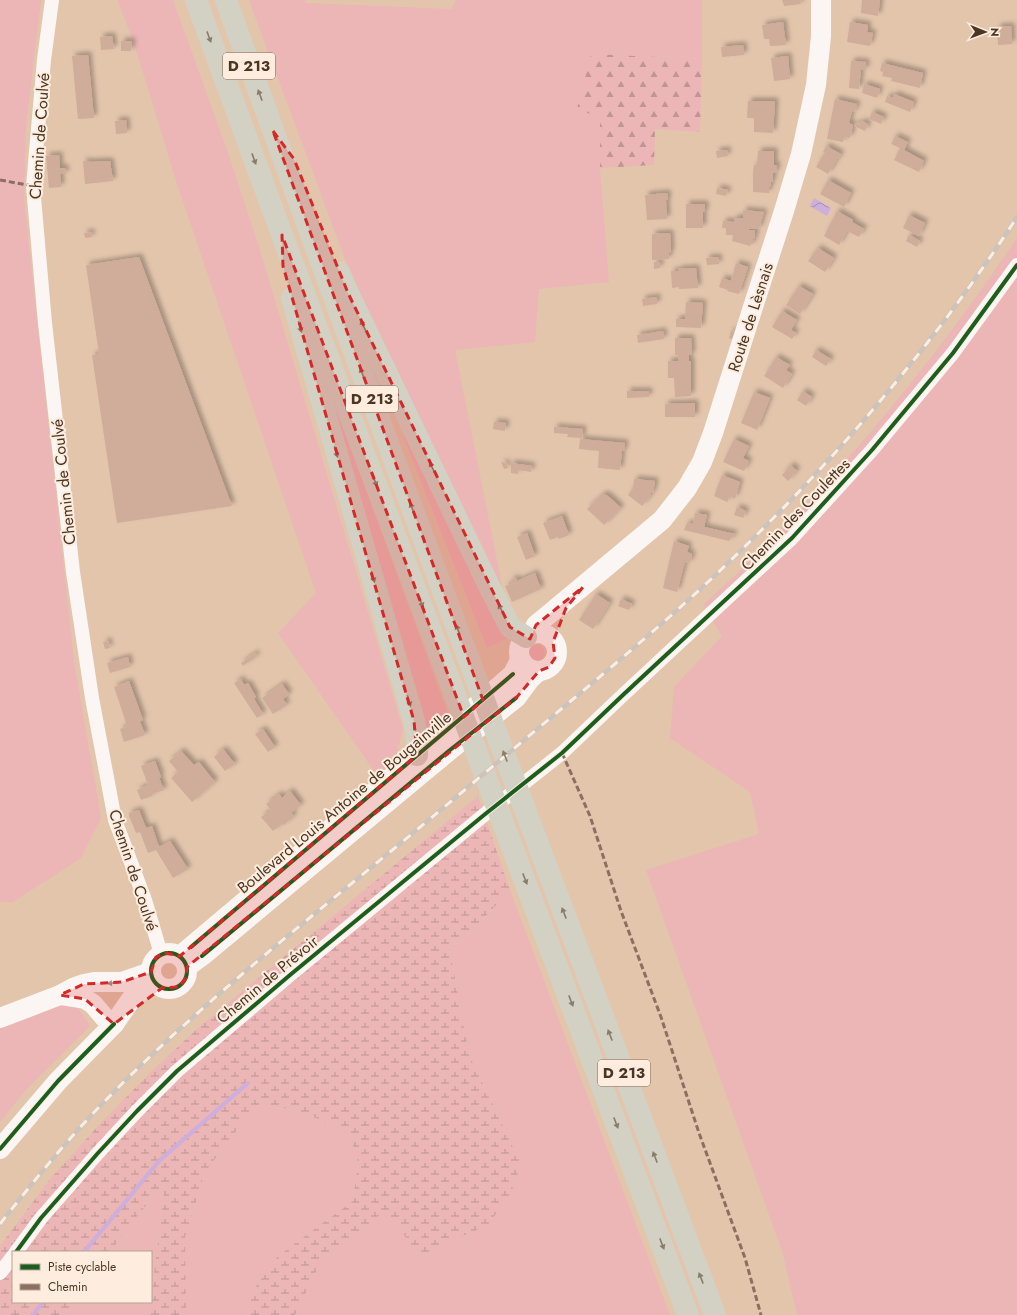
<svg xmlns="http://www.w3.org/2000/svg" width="1017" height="1315" font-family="Jost,sans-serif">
  <defs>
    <pattern id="forest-firs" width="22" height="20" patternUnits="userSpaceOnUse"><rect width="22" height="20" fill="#ebb6b5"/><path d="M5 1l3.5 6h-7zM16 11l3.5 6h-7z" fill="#c09593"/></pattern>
    <pattern id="wetland-marsh" width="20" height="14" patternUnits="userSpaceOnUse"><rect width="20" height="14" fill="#ebb6b5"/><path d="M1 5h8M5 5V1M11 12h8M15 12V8" fill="none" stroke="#c09593"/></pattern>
    <pattern id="water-waves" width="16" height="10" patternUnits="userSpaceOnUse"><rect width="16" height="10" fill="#cdaedc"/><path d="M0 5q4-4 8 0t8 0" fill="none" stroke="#a88eb2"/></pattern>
    <filter id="shadow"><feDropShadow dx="3.5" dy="-3.5" stdDeviation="2" flood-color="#0004"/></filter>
  </defs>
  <rect width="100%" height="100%" fill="#e3c5ac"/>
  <g fill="#ebb6b5">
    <path d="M 0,0 L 41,0 L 26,125 L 24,199 L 74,661 L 101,818 L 81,858 L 13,902 L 0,902 Z"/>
    <path d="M 117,0 L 173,0 L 228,153 L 260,250 L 403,729 L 394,763 L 374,783 L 372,768 L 278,633 L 316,593 L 177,184 L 133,40 Z"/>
    <path d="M 249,0 L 305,0 L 305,3 L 451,9 L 456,0 L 702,0 L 702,59 L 590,54 L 601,118 L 600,168 L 609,282 L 539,289 L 535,342 L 455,350 L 512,636 L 487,648 L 404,439 L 387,351 L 348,267 Z"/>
    <path d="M 1017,238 L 1017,1315 L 797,1315 L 783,1254 L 646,870 L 759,834 L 750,792 L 670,738 L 674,687 L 722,636 L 703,605 C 729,580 757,557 782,530 C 869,440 947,342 1017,238 Z"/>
    <path d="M 336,408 L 451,722 L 438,732 L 425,731 L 331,410 Z"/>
    <circle cx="537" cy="653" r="8"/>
    <path d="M 510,890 L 670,1315 L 295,1315 L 321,1261 L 386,1209 L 423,1261 L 454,1240 L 488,1225 L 521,1164 L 469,1055 L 450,951 L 486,917 Z"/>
    <path d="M 72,999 L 90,1026 L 25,1091 L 0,1122 L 0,1025 Z"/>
    <path d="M 256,1105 L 292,1109 L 348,1130 L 358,1162 L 353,1201 L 278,1256 L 253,1290 L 247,1315 L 186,1315 L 185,1237 L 205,1172 Z"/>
    <path d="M 164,1193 L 151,1299 L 151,1252 L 110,1252 L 134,1220 L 152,1198 Z"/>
    <path d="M 74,1302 L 151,1302 L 149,1315 L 64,1315 Z"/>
  </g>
  <path fill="url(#forest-firs)" d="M 591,54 L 702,59 L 700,132 L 655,129 L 654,165 L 600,168 L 600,118 L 577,109 Z"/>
  <path fill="url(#wetland-marsh)" d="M 478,796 L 510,890 L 486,916 L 450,951 L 469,1055 L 521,1164 L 511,1193 L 488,1225 L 454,1240 L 423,1261 L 386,1210 L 321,1261 L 295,1315 L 247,1315 L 253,1290 L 278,1256 L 353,1201 L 358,1162 L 348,1130 L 292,1109 L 256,1105 L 205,1172 L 185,1237 L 186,1315 L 149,1315 L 164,1193 L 152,1198 L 134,1220 L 110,1252 L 13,1252 L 13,1302 L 74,1302 L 64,1315 L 0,1315 L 0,1246 L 51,1178 L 99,1125 L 147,1076 L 198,1028 Z"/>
  <path fill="url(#water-waves)" d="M 814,198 L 831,208 L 827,216 L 810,206 Z"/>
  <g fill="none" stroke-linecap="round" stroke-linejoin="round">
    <g stroke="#cdaedc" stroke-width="4">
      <path d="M 84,1252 L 159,1161 L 248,1083"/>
      <path d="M 33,1315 L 43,1302"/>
    </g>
  </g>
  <g fill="#cfad9a" filter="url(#shadow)">
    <path d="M 782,0 L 800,0 L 801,4 L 784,6 Z"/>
    <path d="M 862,0 L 880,0 L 878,16 L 861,13 Z"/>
    <path d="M 783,22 L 786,45 L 770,46 L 769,39 L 764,39 L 762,25 Z"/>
    <path d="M 850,22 L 868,25 L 867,32 L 873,33 L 870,46 L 847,42 Z"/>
    <path d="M 1011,26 L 1012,44 L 998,45 L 997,27 Z"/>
    <path d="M 112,36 L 114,49 L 101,50 L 100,37 Z"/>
    <path d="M 121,41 L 132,41 L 131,51 L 121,51 Z"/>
    <path d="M 743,45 L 744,55 L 722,57 L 721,47 Z"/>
    <path d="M 88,55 L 94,118 L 78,119 L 72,56 Z"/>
    <path d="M 788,56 L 790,79 L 774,81 L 771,58 Z"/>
    <path d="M 851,61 L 866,62 L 866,70 L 861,69 L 859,89 L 849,88 Z"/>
    <path d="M 882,63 L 923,73 L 920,88 L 891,81 L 892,78 L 882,76 L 883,72 L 880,71 Z"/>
    <path d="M 864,84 L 880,89 L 877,98 L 862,93 Z"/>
    <path d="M 894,94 L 914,102 L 910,112 L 885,102 L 887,96 L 893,98 Z"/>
    <path d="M 835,99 L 857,104 L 855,112 L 852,111 L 849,123 L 853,125 L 850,138 L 844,137 L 843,142 L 827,139 Z"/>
    <path d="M 748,101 L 775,101 L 773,133 L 754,132 L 754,118 L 747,118 Z"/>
    <path d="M 872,112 L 884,117 L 881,124 L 869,119 Z"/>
    <path d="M 126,120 L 127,133 L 116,134 L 115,121 Z"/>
    <path d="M 862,121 L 868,124 L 865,131 L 854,126 L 856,123 L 860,125 Z"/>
    <path d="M 895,136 L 908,142 L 904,150 L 924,161 L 919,172 L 894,160 L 900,148 L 891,144 Z"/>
    <path d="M 826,146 L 841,154 L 838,159 L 837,159 L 828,174 L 816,167 L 825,152 L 823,152 Z"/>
    <path d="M 727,150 L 728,156 L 717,158 L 716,151 Z"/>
    <path d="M 758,151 L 774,151 L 774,165 L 777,165 L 776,173 L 773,173 L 773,182 L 771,182 L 771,187 L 769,187 L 769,193 L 753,192 L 753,173 L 754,165 L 757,165 Z"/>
    <path d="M 59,155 L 60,168 L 65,168 L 66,174 L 60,174 L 61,187 L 49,188 L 46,156 Z"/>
    <path d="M 83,161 L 86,161 L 87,162 L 110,161 L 113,181 L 85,184 Z"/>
    <path d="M 828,180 L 851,193 L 844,207 L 820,194 Z"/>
    <path d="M 717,188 L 728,190 L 726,196 L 716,194 Z"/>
    <path d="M 667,193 L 668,200 L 666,200 L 667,219 L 647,220 L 645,195 Z"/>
    <path d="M 686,204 L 705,204 L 705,212 L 703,212 L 703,228 L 686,228 Z"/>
    <path d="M 743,210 L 764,212 L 759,229 L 749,229 L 748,230 L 755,230 L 755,239 L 753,238 L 753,244 L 751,244 L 750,246 L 732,241 L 733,235 L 726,235 L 726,228 L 722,228 L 723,221 L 734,222 L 734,218 L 743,218 Z"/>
    <path d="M 837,211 L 853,220 L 852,222 L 864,229 L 859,237 L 847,231 L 839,245 L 824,236 Z"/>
    <path d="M 909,215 L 925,223 L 919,236 L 903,228 Z"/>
    <path d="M 91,232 L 92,237 L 85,238 L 84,233 Z"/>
    <path d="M 670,233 L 671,253 L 669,253 L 669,259 L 652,260 L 652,234 Z"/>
    <path d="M 909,235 L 920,241 L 917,247 L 906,241 Z"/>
    <path d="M 818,248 L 834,258 L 825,272 L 808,261 Z"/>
    <path d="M 139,257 L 232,506 L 117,523 L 92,355 L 99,354 L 86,265 Z"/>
    <path d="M 718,257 L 719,264 L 707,265 L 706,258 Z"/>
    <path d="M 654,262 L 660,262 L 660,268 L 654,269 Z"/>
    <path d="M 736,263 L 748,267 L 739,294 L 727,291 L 728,290 L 719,287 L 722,278 L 731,281 Z"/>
    <path d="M 696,268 L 698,288 L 679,289 L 679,287 L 672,288 L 671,271 L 678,271 L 678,269 Z"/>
    <path d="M 799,286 L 813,294 L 800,314 L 786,305 Z"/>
    <path d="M 657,297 L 657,304 L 643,306 L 642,299 Z"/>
    <path d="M 686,302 L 703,303 L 701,328 L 676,327 L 676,319 L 685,319 Z"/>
    <path d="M 782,311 L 797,320 L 791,330 L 796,333 L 792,339 L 772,327 Z"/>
    <path d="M 663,331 L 664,339 L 638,343 L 637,335 Z"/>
    <path d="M 731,331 L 735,332 L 732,339 L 729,338 Z"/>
    <path d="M 675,338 L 691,338 L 692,355 L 689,355 L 689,361 L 691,361 L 691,396 L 675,397 L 674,378 L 668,378 L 668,361 L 678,361 L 678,355 L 675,355 Z"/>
    <path d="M 816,350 L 831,359 L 826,366 L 812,357 Z"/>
    <path d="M 776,357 L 790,365 L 786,370 L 792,374 L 783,388 L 764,376 Z"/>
    <path d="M 627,391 L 649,391 L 649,397 L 627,398 Z"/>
    <path d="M 803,391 L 812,397 L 806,406 L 797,400 Z"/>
    <path d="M 754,392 L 770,398 L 757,430 L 741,423 Z"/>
    <path d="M 695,403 L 695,417 L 665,417 L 665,404 Z"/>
    <path d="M 494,422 L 506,423 L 505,431 L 493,429 Z"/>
    <path d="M 554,427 L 583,429 L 582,438 L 567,437 L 568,434 L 554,433 Z"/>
    <path d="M 580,439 L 625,443 L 624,451 L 622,451 L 620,470 L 598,468 L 599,451 L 579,449 Z"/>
    <path d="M 734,439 L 749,446 L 743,458 L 749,461 L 744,471 L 723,462 Z"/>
    <path d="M 501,462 L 506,463 L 508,468 L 504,469 Z"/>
    <path d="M 511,463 L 532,466 L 531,472 L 518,470 L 518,474 L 511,473 Z"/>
    <path d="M 791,465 L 797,471 L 788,481 L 782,475 Z"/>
    <path d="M 722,475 L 740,482 L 735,499 L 730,496 L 727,502 L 714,496 Z"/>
    <path d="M 634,479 L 655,481 L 653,493 L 651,493 L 651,495 L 642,506 L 628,495 L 633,488 Z"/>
    <path d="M 603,494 L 608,496 L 621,508 L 604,525 L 587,509 Z"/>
    <path d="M 737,507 L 746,511 L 743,518 L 734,515 Z"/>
    <path d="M 695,513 L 707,515 L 704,527 L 735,534 L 729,541 L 684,530 L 687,523 L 693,524 Z"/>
    <path d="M 562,516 L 569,535 L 559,539 L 558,537 L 550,540 L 543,523 Z"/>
    <path d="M 527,533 L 535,556 L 526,560 L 517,537 Z"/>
    <path d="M 674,541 L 689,546 L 687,552 L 692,554 L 690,563 L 685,562 L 677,592 L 663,588 Z"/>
    <path d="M 535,573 L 541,589 L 512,602 L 505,586 L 512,584 L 510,580 L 516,578 L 517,581 Z"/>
    <path d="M 596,594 L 610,603 L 593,629 L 579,620 Z"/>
    <path d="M 621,599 L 632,604 L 629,610 L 618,606 Z"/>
    <path d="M 108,641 L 110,648 L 105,649 L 103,642 Z"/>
    <path d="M 255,653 L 257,656 L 243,666 L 241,663 Z"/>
    <path d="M 128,657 L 130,667 L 110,673 L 107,663 Z"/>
    <path d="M 241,679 L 244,685 L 248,683 L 256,697 L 254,699 L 263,714 L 257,718 L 234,683 Z"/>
    <path d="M 129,681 L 143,720 L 140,721 L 145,735 L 124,742 L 120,729 L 127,726 L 114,687 Z"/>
    <path d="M 282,684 L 289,694 L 283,699 L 287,705 L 273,714 L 262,698 Z"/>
    <path d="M 263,729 L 275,747 L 268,752 L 255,734 Z"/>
    <path d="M 223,749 L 235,764 L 225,771 L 214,757 Z"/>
    <path d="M 181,751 L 194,765 L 199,762 L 215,782 L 192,802 L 171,778 L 178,772 L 169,761 Z"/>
    <path d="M 155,761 L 161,777 L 159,778 L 164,790 L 152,794 L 152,796 L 141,800 L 137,790 L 148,785 L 141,766 Z"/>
    <path d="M 290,791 L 301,805 L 291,813 L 294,816 L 284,825 L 282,824 L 273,831 L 261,817 L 271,810 L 266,804 L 279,794 L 282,798 Z"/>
    <path d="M 139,810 L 146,828 L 152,826 L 159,847 L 170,841 L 188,869 L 173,878 L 156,850 L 148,853 L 140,832 L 136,833 L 129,816 L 129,813 Z"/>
  </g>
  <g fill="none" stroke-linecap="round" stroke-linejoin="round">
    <g stroke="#fbf6f3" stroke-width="14">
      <path d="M 52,0 L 44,60 L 33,186 L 45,323 L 73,572 L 92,698 L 115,820 L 145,900 L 161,954"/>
      <path d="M 16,1252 L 41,1218 L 98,1153 L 137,1111 L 177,1071 L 290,975 L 484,815 L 562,753 L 624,694 L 792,538 L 872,450 L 953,353 L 1017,265"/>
      <path d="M 0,1273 L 13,1256"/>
    </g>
    <g stroke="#fbf6f3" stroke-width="20">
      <circle cx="538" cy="652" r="19"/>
      <path d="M 532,634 L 536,625 L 547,616 L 662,520 L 687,488 L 702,462 L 713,433 L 753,307 L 784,211 L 801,154 L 816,85 L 821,36 L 821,0"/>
      <circle cx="169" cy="971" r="18"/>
      <path d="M 180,956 L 496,689 L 513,674 L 520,660"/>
      <path d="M 187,967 L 202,956 L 450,750 L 516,698 L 530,679 L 539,671"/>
      <path d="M 60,995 L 85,999 L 93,1004 L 104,1017 L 114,1024"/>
      <path d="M 0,1018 L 60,995 L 73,988 L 84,984 L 94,982 L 122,982 L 151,972"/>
      <path d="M 0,1149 L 58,1081 L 114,1024 L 132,998 L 154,981"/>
    </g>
    <g stroke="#d3d1c3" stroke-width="22">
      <path d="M 196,0 L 282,235 L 688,1315"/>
      <path d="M 226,0 C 384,440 551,877 715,1315"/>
      <path d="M 339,272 L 348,293 L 489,586 L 510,627 L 526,637"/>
      <path d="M 292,298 L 414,721 L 417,735 L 417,755"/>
    </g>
    <defs>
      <path id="rail" d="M 0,1224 C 33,1182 66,1141 103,1103 C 200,1003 312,917 419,828 C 478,779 537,729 596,680 C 642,641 688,602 731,560 C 838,457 936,342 1017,217"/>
    </defs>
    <use href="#rail" stroke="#cbc3bc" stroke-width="4.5"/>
    <use href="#rail" stroke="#feeddf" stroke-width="3" stroke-dasharray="9" stroke-linecap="butt"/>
    <g stroke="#8d6e63" stroke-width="3" stroke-dasharray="6 3" stroke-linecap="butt">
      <path d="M 0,180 L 33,186"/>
      <path d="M 562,753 L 590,816 L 621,911 L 661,1017 L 699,1133 L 745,1258 L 761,1315"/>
    </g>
    <defs>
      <g id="cycleway">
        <path d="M 191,947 L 513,674"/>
        <circle cx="169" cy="971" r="18"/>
        <path d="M 202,956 L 450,750 L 516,698"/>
        <path d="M 0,1149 L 58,1081 L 114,1024"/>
        <path d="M 16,1252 L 41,1218 L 98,1153 L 137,1111 L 177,1071 L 290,975 L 484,815 L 562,753 L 624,694 L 792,538 L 872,450 L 953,353 L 1017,265"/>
      </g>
    </defs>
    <use href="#cycleway" stroke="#feeddf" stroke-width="6"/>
    <use href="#cycleway" stroke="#1b5e20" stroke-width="4"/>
  </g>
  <defs><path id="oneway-solid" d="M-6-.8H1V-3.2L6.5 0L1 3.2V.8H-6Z"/></defs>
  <g fill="#887c6b">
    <use href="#oneway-solid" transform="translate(209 37) rotate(70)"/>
    <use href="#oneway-solid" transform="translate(260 95) rotate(-110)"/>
    <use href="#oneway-solid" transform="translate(254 159) rotate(70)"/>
    <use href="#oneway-solid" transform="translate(363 325) rotate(-116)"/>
    <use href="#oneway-solid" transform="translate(300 327) rotate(74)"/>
    <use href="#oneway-solid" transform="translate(362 373) rotate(-110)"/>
    <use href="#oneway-solid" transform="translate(336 452) rotate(74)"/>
    <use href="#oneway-solid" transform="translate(432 467) rotate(-116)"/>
    <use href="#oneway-solid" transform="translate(375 481) rotate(69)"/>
    <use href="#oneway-solid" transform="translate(412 508) rotate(-111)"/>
    <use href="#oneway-solid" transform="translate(373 577) rotate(74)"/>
    <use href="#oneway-solid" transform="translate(421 602) rotate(69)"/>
    <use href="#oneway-solid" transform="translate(501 609) rotate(-117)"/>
    <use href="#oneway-solid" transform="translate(458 630) rotate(-110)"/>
    <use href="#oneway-solid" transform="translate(409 701) rotate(74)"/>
    <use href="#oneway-solid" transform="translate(505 756) rotate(-111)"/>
    <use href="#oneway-solid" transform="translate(525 879) rotate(69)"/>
    <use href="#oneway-solid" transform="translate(564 913) rotate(-111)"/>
    <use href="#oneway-solid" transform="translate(571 1001) rotate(69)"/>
    <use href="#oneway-solid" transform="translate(610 1035) rotate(-111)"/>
    <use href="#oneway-solid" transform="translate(616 1123) rotate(69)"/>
    <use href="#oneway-solid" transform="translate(655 1157) rotate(-111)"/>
    <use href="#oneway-solid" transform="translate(662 1244) rotate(69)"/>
    <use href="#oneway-solid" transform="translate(701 1278) rotate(-111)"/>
  </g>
  <use fill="#a3968b" href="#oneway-solid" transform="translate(113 983) rotate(176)"/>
  <path fill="#d62828" fill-opacity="0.2" stroke="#d62828" stroke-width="3" stroke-dasharray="8 5" stroke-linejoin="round" d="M 273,131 L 294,159 L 348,293 L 510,627 L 530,639 L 536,625 L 583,587 L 566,608 L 553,642 L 555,658 L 549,667 L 539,671 L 516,698 L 187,967 L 186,978 L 179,987 L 162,988 L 114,1024 L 85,999 L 60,995 L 84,984 L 122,982 L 151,972 L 156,957 L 165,953 L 180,956 L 417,755 L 414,721 L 283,266 L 282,235 L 464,717 L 483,700 Z"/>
  <g text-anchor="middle" stroke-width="4" stroke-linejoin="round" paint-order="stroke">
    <g fill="#feeddf" stroke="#816d5b" stroke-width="1">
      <rect x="223" y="53" width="52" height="26" rx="3"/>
      <rect x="346" y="386" width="52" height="26" rx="3"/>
      <rect x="598" y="1060" width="52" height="26" rx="3"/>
    </g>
    <g font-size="15" font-weight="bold" fill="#4b3623">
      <text x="249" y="71">D 213</text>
      <text x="372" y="404">D 213</text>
      <text x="624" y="1078">D 213</text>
    </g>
    <g font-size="16" fill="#4b3623" stroke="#feeddf">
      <text transform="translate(39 136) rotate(-86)" y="6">Chemin de Coulvé</text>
      <text transform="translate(750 317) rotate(-72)" y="6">Route de Lèsnais</text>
      <text transform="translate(63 482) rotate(-96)" y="6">Chemin de Coulvé</text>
      <text transform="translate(795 514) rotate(-46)" y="6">Chemin des Coulettes</text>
      <text transform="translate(344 802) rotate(-40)" y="6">Boulevard Louis Antoine de Bougainville</text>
      <text transform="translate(134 870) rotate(72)" y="6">Chemin de Coulvé</text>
      <text transform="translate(267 979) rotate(-40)" y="6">Chemin de Prévoir</text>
    </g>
  </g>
  <rect x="12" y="1251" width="140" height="52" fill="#feeddf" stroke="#b6a494"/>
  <rect x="20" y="1264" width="20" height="6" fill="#1b5e20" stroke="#b6a494"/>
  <text x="48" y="1271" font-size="12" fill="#4b3623">Piste cyclable</text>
  <rect x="20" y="1284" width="20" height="6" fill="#8d6e63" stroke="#b6a494"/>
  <text x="48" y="1291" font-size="12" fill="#4b3623">Chemin</text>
  <g transform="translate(985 32) rotate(91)" stroke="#feeddf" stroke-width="3" paint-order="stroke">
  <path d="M0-3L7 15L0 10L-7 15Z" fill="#4b3623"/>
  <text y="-6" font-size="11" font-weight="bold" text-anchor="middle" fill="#4b3623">N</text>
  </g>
</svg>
